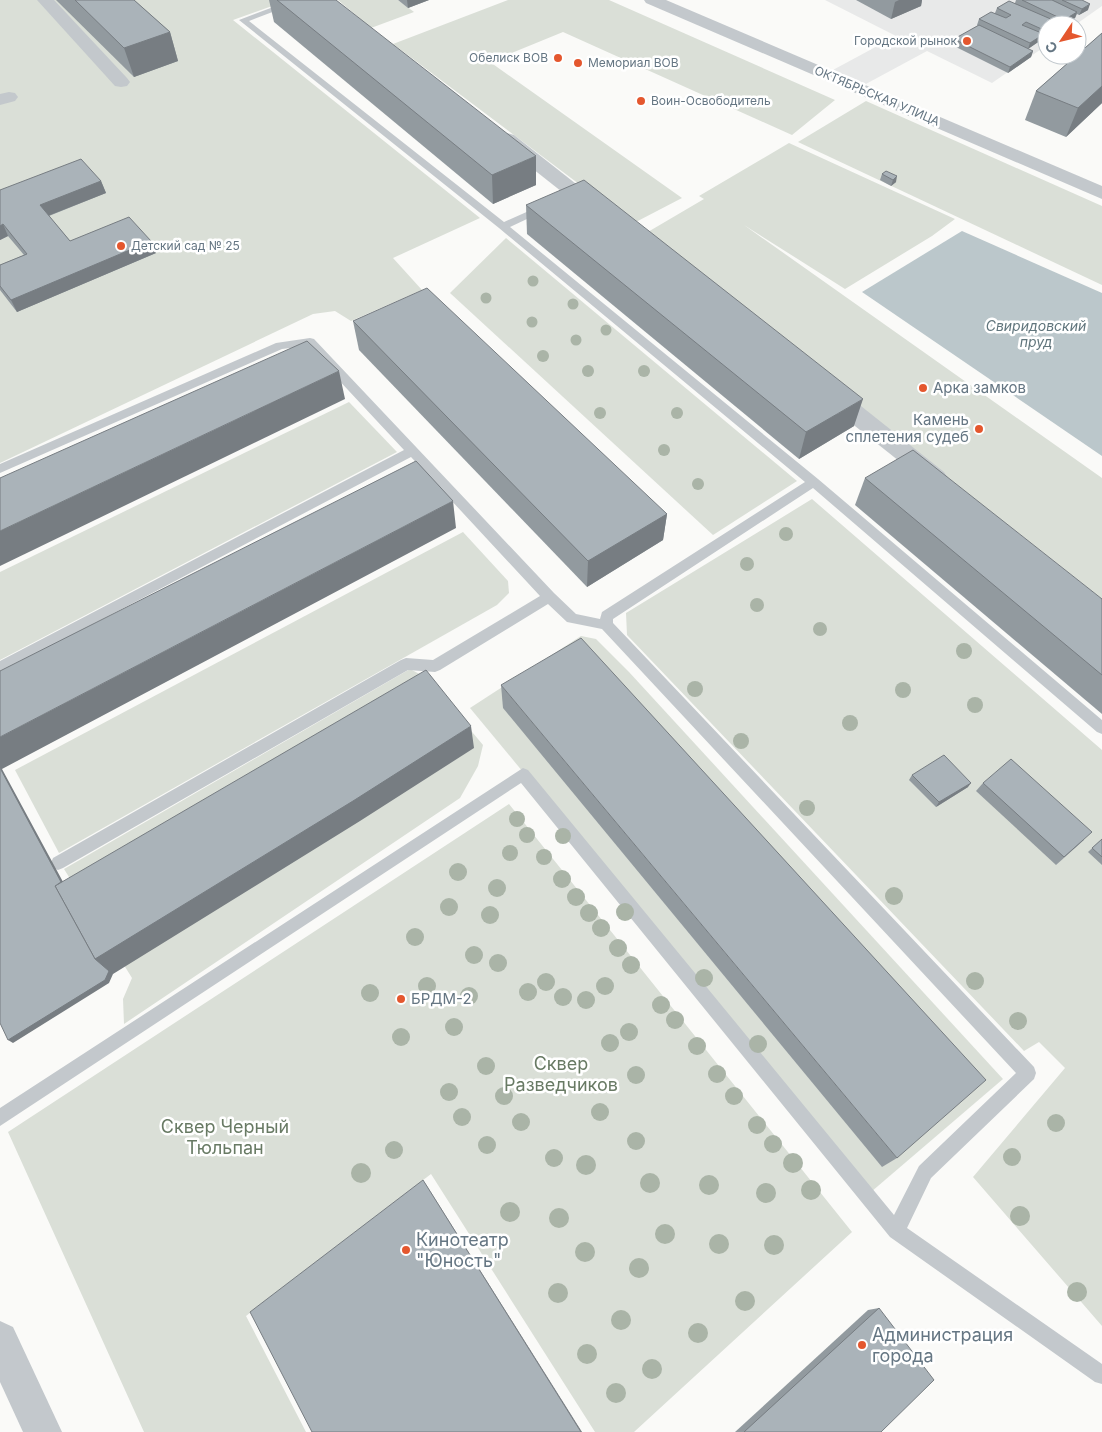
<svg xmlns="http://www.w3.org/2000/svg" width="1102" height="1432" font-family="Inter,sans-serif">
  <rect width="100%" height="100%" fill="#fafaf8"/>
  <path fill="#e8e9e9" d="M 825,0 L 1102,0 L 1102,6 L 1075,25 L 1047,25 L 1047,45 L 992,83 L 927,51 L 864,85 L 831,71 L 896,36 Z"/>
  <g fill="#dadfd7">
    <path d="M 0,0 L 289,0 L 233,20 L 480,218 L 393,258 L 422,290 L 351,321 L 335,311 L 313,314 L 0,463 Z"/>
    <path d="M 338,0 L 398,0 L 414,12 L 371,28 Z"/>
    <path d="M 508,0 L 609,0 L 835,100 L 792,135 L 563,32 L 490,62 L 682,198 L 632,224 L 393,44 Z"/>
    <path d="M 866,101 L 1102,206 L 1102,285 L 798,142 Z"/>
    <path d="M 789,143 L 955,219 L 932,236 L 845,289 L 744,225 L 1102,478 L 1102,599 L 641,236 L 704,199 L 699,196 Z"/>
    <path d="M 506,238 L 797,481 L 713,535 L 450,293 Z"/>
    <path d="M 349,402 L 397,452 L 0,660 L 0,572 Z"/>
    <path d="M 812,499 L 1102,750 L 1102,1326 L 973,1177 L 1065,1068 L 1039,1042 L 1024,1051 L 627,635 L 626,613 Z"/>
    <path d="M 463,532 L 508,581 L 509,593 L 497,605 L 59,853 L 15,770 Z"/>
    <path d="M 581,636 L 596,639 L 629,672 L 1003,1079 L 871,1192 L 470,708 Z"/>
    <path d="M 410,669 L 427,678 L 483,745 L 478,766 L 460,798 L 124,1024 L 123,999 L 132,978 L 64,869 Z"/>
    <path d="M 509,804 L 852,1232 L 634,1432 L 595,1432 L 431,1174 L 246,1316 L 306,1432 L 144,1432 L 8,1132 Z"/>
  </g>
  <path fill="#bbc7cb" d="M 962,231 L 1102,293 L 1102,456 L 862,292 Z"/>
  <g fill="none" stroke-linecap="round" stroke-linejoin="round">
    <path fill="#c3c8cc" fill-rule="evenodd" d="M 292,0 L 304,0 L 249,21 L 504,222 L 540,206 L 546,206 L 546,210 L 510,227 L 818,479 L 1102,720 L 1102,734 L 1097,732 L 813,488 L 613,619 L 613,623 L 1034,1067 L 1036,1073 L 1034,1079 L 931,1178 L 907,1228 L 1102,1364 L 1102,1384 L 1095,1382 L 890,1237 L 521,783 L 0,1126 L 0,1108 L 523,768 L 528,770 L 894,1215 L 919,1166 L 1016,1073 L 602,629 L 567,622 L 548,604 L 440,670 L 435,672 L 408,670 L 63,868 L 58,870 L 53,868 L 51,863 L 53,858 L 401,660 L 406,658 L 433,660 L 540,596 L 411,457 L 0,673 L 0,661 L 404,450 L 307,346 L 282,349 L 0,473 L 0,464 L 276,343 L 310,338 L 314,339 L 554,593 L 576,614 L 600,619 L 602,612 L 805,482 L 499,228 L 239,20 Z"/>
    <g fill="#c3c8cc" fill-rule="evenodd">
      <path d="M 37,0 L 54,0 L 127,78 L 130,82 L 127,86 L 121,87 L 115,86 Z"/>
      <path d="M 644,0 L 666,0 L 1102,186 L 1102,199 L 646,3 Z"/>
      <path d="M 9,92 L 15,93 L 18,97 L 15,101 L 0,105 L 0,94 Z"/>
      <path d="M 507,133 L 514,135 L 604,206 L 607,210 L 604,214 L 597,216 L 590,214 L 500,143 L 498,139 L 500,135 Z"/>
      <path d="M 829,385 L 837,387 L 944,472 L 948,478 L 944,484 L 936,487 L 928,484 L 821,399 L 818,393 L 821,387 Z"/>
      <path d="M 0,1321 L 13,1327 L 62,1432 L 23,1432 L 0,1382 Z"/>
    </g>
  </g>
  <g fill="#aab4a7">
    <circle cx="533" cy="281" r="5.5"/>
    <circle cx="486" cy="298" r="5.5"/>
    <circle cx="573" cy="304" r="5.5"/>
    <circle cx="532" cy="322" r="5.5"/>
    <circle cx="606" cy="330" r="5.5"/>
    <circle cx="576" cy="340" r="5.5"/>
    <circle cx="543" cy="356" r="6"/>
    <circle cx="588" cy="371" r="6"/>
    <circle cx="644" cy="371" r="6"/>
    <circle cx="600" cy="413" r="6"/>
    <circle cx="677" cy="413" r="6"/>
    <circle cx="664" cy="450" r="6"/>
    <circle cx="698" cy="484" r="6"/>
    <circle cx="786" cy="534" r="7"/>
    <circle cx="747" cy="564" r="7"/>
    <circle cx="757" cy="605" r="7"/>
    <circle cx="820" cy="629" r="7"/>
    <circle cx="964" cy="651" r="8"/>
    <circle cx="695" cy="689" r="8"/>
    <circle cx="903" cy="690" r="8"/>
    <circle cx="975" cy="705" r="8"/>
    <circle cx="850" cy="723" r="8"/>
    <circle cx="741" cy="741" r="8"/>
    <circle cx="807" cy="808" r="8"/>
    <circle cx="517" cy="819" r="8"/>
    <circle cx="527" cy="835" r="8"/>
    <circle cx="563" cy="836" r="8"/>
    <circle cx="510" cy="853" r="8"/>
    <circle cx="544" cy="857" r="8"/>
    <circle cx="458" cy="872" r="9"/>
    <circle cx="562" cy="879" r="9"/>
    <circle cx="497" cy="888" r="9"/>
    <circle cx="894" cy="896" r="9"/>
    <circle cx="576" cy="897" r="9"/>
    <circle cx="449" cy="907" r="9"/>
    <circle cx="625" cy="912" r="9"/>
    <circle cx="589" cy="913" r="9"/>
    <circle cx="490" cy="915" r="9"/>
    <circle cx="601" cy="928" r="9"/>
    <circle cx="415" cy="937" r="9"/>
    <circle cx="618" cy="948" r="9"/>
    <circle cx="474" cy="955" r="9"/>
    <circle cx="498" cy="963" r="9"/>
    <circle cx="631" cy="965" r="9"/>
    <circle cx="704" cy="978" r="9"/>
    <circle cx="975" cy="981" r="9"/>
    <circle cx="546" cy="982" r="9"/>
    <circle cx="427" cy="986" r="9"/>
    <circle cx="605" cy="986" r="9"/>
    <circle cx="528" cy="992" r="9"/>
    <circle cx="370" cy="993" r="9"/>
    <circle cx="469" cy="996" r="9"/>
    <circle cx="563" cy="997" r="9"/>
    <circle cx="586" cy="1000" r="9"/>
    <circle cx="661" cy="1005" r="9"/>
    <circle cx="675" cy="1020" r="9"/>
    <circle cx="1018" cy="1021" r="9"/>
    <circle cx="454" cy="1027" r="9"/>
    <circle cx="629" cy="1032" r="9"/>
    <circle cx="401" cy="1037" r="9"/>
    <circle cx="610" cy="1043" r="9"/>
    <circle cx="758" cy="1044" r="9"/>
    <circle cx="697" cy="1046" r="9"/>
    <circle cx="486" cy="1066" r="9"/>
    <circle cx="717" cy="1074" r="9"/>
    <circle cx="636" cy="1075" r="9"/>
    <circle cx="449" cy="1092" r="9"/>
    <circle cx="504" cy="1096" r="9"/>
    <circle cx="734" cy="1096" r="9"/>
    <circle cx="600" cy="1112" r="9"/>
    <circle cx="462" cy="1117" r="9"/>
    <circle cx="521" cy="1122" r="9"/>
    <circle cx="1056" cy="1123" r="9"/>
    <circle cx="757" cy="1125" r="9"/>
    <circle cx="636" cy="1141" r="9"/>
    <circle cx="773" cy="1144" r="9"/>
    <circle cx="487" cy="1145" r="9"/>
    <circle cx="394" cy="1150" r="9"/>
    <circle cx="1012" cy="1157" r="9"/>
    <circle cx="554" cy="1158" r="9"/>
    <circle cx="793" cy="1163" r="10"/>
    <circle cx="586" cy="1165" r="10"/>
    <circle cx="361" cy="1173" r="10"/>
    <circle cx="650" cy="1183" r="10"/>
    <circle cx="709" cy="1185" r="10"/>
    <circle cx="811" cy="1190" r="10"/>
    <circle cx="766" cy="1193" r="10"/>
    <circle cx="510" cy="1212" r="10"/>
    <circle cx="1020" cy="1216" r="10"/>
    <circle cx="559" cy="1218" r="10"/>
    <circle cx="665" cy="1234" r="10"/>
    <circle cx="719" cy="1244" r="10"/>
    <circle cx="774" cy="1245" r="10"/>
    <circle cx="585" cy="1252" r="10"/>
    <circle cx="639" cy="1268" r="10"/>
    <circle cx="1077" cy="1292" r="10"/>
    <circle cx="558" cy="1293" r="10"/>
    <circle cx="745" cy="1301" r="10"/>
    <circle cx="621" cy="1320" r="10"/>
    <circle cx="698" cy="1333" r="10"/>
    <circle cx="587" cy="1354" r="10"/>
    <circle cx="652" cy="1369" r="10"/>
    <circle cx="616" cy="1393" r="10"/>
  </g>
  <g fill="#929a9f">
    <path d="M 56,0 L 134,0 L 170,32 L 178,61 L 134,77 Z"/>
    <path d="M 269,0 L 336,0 L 536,185 L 493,204 L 274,22 Z"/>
    <path d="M 398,0 L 429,0 L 408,8 Z"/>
    <path d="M 856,0 L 922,0 L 921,6 L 891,19 Z"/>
    <path d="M 1016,0 L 1082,0 L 1088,10 L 1079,15 L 1077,14 L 1075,18 L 1063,25 L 1060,24 L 1047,35 L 1044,37 L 1043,36 L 1041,40 L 1028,49 L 1033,51 L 1031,57 L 1008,73 L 952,45 L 954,39 L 978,26 L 977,25 L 979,19 L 995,13 L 997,8 L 1015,3 Z"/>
    <path d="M 1102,33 L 1102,103 L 1066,137 L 1025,120 L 1036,91 Z"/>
    <path d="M 886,171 L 896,182 L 891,186 L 880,180 L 882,174 Z"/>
    <path d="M 101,181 L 106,193 L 49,216 L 70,241 L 156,253 L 17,312 L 0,290 L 0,265 L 24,255 L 8,236 L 0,240 L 0,190 Z"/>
    <path d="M 526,205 L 854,426 L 799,459 L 527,234 Z"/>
    <path d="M 353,321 L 667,514 L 663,540 L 587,587 L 359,350 Z"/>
    <path d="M 865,478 L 1102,599 L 1102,714 L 855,505 Z"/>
    <path d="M 501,685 L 897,1158 L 882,1167 L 503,708 Z"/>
    <path d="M 912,775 L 968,787 L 936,807 L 909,780 Z"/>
    <path d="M 983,783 L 1084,840 L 1056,865 L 976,791 Z"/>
    <path d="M 1102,839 L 1102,865 L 1088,852 Z"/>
    <path d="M 879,1308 L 881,1432 L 735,1432 L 868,1310 Z"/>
  </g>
  <g fill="#777d82">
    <path d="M 407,0 L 429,0 L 408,8 Z"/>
    <path d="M 899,0 L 922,0 L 921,6 L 891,19 L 895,2 Z"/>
    <path d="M 1090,4 L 1088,10 L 1079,15 L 1082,9 Z"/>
    <path d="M 1077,12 L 1075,18 L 1062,25 L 1064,20 Z"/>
    <path d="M 1046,31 L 1047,31 L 1047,35 L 1044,37 Z"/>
    <path d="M 170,32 L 178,61 L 134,77 L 124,48 Z"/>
    <path d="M 1044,34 L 1041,40 L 1028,49 L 1030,43 Z"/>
    <path d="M 1033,51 L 1031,57 L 1008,73 L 1010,67 Z"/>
    <path d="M 1102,86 L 1102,103 L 1066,137 L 1078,108 Z"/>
    <path d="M 536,156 L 536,185 L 493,204 L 492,175 Z"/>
    <path d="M 897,176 L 896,182 L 891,186 L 893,180 Z"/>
    <path d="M 101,181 L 106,193 L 45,217 L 40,205 Z"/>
    <path d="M 3,224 L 8,236 L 0,240 L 0,226 Z"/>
    <path d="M 151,241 L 156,253 L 17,312 L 11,300 Z"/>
    <path d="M 339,371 L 345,399 L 0,566 L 0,531 Z"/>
    <path d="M 863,399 L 854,426 L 799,459 L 806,432 Z"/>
    <path d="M 453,501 L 456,528 L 2,769 L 102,954 L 471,726 L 474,748 L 360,821 L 113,974 L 109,983 L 13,1043 L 8,1040 L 95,959 L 0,768 L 0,737 Z"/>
    <path d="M 667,514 L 663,540 L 587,587 L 588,561 Z"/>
    <path d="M 971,783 L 968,787 L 936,807 L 939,802 Z"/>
    <path d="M 423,1180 L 427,1186 L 582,1432 L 581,1432 Z"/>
  </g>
  <g fill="#aab3b9" stroke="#777d82">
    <path d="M 75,0 L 134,0 L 170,32 L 124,48 Z"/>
    <path d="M 277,0 L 336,0 L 536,156 L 492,175 Z"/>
    <path d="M 1022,0 L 1052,0 L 1077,12 L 1064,20 Z"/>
    <path d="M 1062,0 L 1082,0 L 1090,4 L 1082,9 Z"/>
    <path d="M 1009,1 L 1060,23 L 1057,25 L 1047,25 L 1047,31 L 1046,31 L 1026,22 L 1022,25 L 1044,34 L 1030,43 L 979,19 L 991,12 L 1006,18 L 1011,15 L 997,8 Z"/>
    <path d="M 979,25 L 1033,51 L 1010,67 L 954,39 Z"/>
    <path d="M 1102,33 L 1102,86 L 1078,108 L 1036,91 Z"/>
    <path d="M 81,159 L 101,181 L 40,205 L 70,241 L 129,217 L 151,241 L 11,300 L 0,286 L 0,265 L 27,254 L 3,224 L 0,226 L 0,190 Z"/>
    <path d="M 886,171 L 897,176 L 893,180 L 882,174 Z"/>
    <path d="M 584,180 L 863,399 L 806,432 L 526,205 Z"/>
    <path d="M 427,288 L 667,514 L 588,561 L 353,321 Z"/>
    <path d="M 307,341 L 339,371 L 0,531 L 0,478 Z"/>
    <path d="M 913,450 L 1102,599 L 1102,675 L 865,478 Z"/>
    <path d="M 416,461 L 453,501 L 0,737 L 0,671 Z"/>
    <path d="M 581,638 L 986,1080 L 897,1158 L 501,685 Z"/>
    <path d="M 426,670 L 471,726 L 353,801 L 95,959 L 55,886 Z"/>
    <path d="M 944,755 L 971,783 L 939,802 L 912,775 Z"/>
    <path d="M 1011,759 L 1092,832 L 1064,857 L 983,783 Z"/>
    <path d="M 0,768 L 61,882 L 55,886 L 95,959 L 109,971 L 105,980 L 8,1040 L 0,1023 Z"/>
    <path d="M 1102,839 L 1102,857 L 1092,848 Z"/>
    <path d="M 423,1180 L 581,1432 L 312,1432 L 250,1312 Z"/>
    <path d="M 879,1308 L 934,1380 L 881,1432 L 744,1432 Z"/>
  </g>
  <g fill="#e4572e" stroke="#fff" stroke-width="2">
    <circle cx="967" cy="41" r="5"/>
    <circle cx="558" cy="58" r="5"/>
    <circle cx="578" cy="63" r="5"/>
    <circle cx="641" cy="101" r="5"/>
    <circle cx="121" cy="246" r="5"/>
    <circle cx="923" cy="388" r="5"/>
    <circle cx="979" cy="429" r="5"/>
    <circle cx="401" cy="999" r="5"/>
    <circle cx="406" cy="1250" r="5"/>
    <circle cx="862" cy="1345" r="5"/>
  </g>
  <g text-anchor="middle" stroke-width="5" stroke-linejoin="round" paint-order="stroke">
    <g font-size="12" fill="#657683" stroke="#fff" text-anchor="start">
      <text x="957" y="45" text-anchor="end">Городской рынок</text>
      <text x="548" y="62" text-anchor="end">Обелиск ВОВ</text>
      <text x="588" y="67">Мемориал ВОВ</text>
      <text x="651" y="105">Воин-Освободитель</text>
      <text x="131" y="250">Детский сад № 25</text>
    </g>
    <g font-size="12" fill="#657683" stroke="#fff">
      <text transform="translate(877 96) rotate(23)" y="4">ОКТЯБРЬСКАЯ УЛИЦА</text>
    </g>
    <g font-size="14" font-style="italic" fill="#60757c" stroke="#fff">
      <text x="1036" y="331">Свиридовский<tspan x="1036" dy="16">пруд</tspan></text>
    </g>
    <g font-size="15" fill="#657683" stroke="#fff" text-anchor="start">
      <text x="933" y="393">Арка замков</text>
      <text x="969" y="425" text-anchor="end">Камень<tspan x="969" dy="17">сплетения судеб</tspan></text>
      <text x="411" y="1004">БРДМ-2</text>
    </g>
    <g font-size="18" fill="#687a64" stroke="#fff">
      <text x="561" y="1070">Сквер<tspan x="561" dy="21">Разведчиков</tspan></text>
      <text x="225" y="1133">Сквер Черный<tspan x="225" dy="21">Тюльпан</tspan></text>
    </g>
    <g font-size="18" fill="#657683" stroke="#fff" text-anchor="start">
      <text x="416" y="1246">Кинотеатр<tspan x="416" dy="21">"Юность"</tspan></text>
      <text x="872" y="1341">Администрация<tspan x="872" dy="21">города</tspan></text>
    </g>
  </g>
  <g transform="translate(1062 40) rotate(235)"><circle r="24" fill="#ffffff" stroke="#c1c8cd"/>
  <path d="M0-4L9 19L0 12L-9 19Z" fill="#e4572e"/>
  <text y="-8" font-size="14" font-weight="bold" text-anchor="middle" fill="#657683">С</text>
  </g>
</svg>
